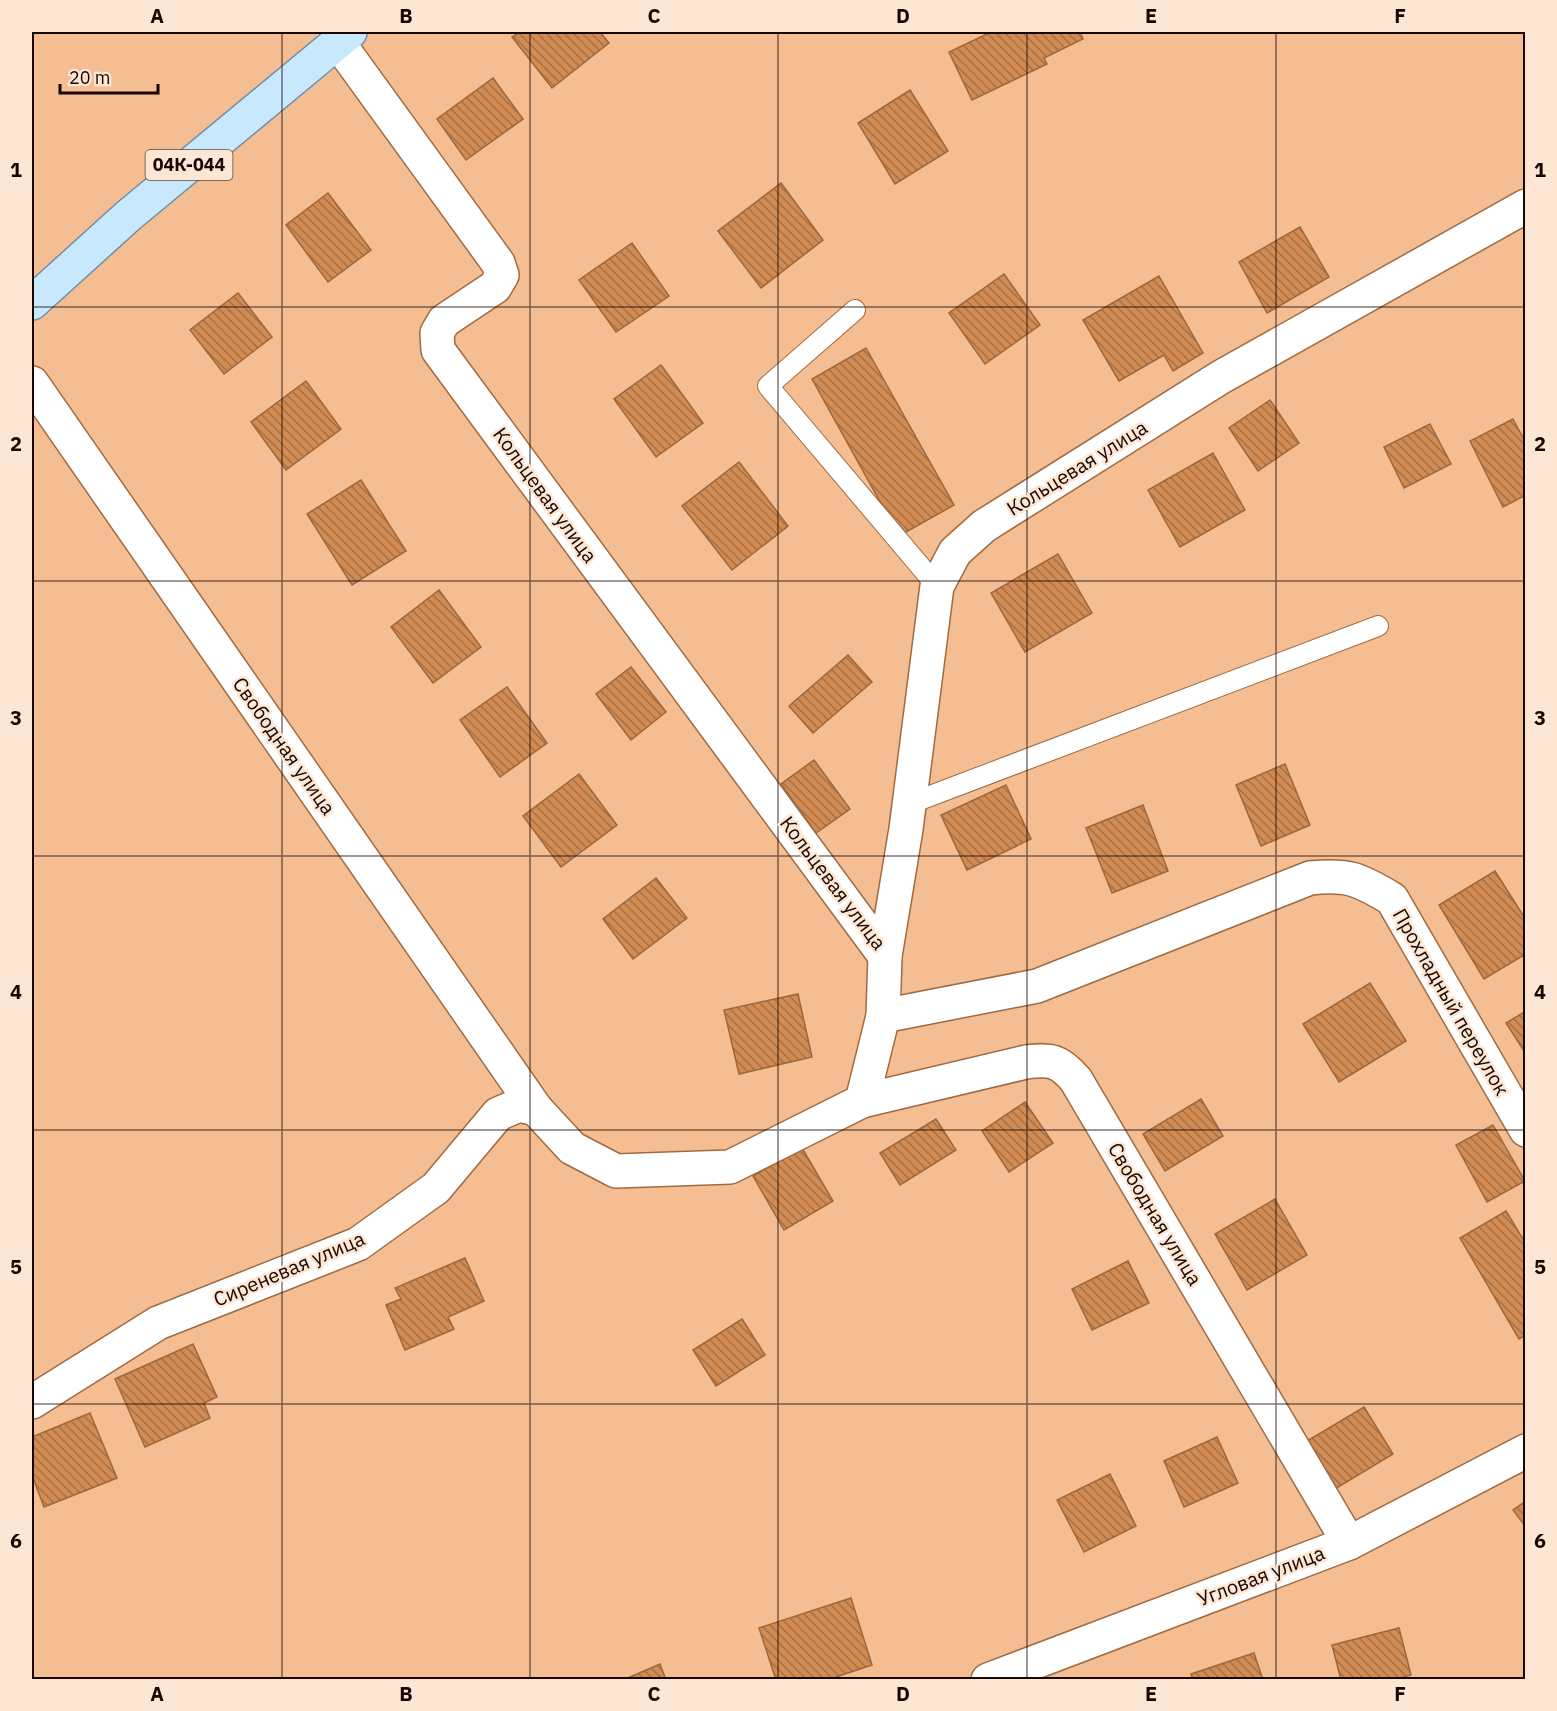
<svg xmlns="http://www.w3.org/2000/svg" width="1557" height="1711" font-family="'IBM Plex Sans',sans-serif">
  <defs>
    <pattern id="building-back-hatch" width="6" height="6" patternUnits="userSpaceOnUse" patternTransform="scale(1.5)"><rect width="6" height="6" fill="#d18b53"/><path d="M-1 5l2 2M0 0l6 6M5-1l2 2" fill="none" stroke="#a97042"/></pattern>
  </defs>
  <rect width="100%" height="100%" fill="#f5bd92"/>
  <g fill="url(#building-back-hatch)" stroke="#9b683f" stroke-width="1.5">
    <path d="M 520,32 L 600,32 L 609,43 L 552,88 L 512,37 Z"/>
    <path d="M 991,32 L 1080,32 L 1083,39 L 1044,58 L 1047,64 L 972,100 L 949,52 Z"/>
    <path d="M 493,78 L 523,119 L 466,160 L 437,119 Z"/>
    <path d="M 910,90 L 948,151 L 895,184 L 858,123 Z"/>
    <path d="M 781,183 L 823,240 L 761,288 L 718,231 Z"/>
    <path d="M 328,193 L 371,250 L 328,282 L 286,225 Z"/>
    <path d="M 1300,227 L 1329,277 L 1267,313 L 1239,262 Z"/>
    <path d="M 632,243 L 669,296 L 616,332 L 579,280 Z"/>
    <path d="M 1004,274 L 1040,325 L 985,364 L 949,313 Z"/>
    <path d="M 1159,276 L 1203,353 L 1173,371 L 1164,355 L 1119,381 L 1083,320 Z"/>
    <path d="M 238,293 L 272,337 L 224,374 L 190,330 Z"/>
    <path d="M 866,348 L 954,505 L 899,536 L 812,379 Z"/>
    <path d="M 661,365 L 703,423 L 656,457 L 614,399 Z"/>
    <path d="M 306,381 L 341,429 L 286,470 L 251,422 Z"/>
    <path d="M 1270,400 L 1299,443 L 1258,471 L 1229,428 Z"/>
    <path d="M 1513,419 L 1526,443 L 1526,495 L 1503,507 L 1470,441 Z"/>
    <path d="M 1430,424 L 1451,464 L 1404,488 L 1384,447 Z"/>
    <path d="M 1213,453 L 1245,510 L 1180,547 L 1148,490 Z"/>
    <path d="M 739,462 L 788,526 L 732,570 L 682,506 Z"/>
    <path d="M 361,480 L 406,551 L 352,585 L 307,514 Z"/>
    <path d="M 1058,554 L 1092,613 L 1025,652 L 991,593 Z"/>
    <path d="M 439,590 L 481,647 L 433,683 L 391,627 Z"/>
    <path d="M 848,655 L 872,682 L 813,733 L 789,706 Z"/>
    <path d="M 631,667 L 666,712 L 631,740 L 596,694 Z"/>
    <path d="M 507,687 L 547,743 L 500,777 L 460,720 Z"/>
    <path d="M 814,760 L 850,809 L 816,833 L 781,784 Z"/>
    <path d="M 1285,764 L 1310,825 L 1261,846 L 1236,785 Z"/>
    <path d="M 579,774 L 617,825 L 561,867 L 523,816 Z"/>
    <path d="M 1006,785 L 1031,839 L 967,870 L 941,815 Z"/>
    <path d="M 1143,805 L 1168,871 L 1112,893 L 1086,828 Z"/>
    <path d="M 1495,871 L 1526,920 L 1526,954 L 1484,979 L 1439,905 Z"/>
    <path d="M 656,878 L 687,918 L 633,959 L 603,919 Z"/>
    <path d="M 1370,983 L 1406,1041 L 1339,1082 L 1303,1024 Z"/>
    <path d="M 798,994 L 812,1057 L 739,1074 L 724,1010 Z"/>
    <path d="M 1526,1011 L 1526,1054 L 1506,1023 Z"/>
    <path d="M 1201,1099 L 1223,1136 L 1165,1171 L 1143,1134 Z"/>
    <path d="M 1025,1102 L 1053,1143 L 1009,1172 L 982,1131 Z"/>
    <path d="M 936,1119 L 956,1150 L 900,1185 L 880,1153 Z"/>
    <path d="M 1493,1125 L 1525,1181 L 1487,1202 L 1456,1145 Z"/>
    <path d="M 802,1148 L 833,1201 L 784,1230 L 753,1176 Z"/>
    <path d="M 1275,1199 L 1307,1255 L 1247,1290 L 1215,1234 Z"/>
    <path d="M 1506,1211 L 1526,1244 L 1526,1335 L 1519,1339 L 1460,1238 Z"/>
    <path d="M 465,1258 L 484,1301 L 448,1317 L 454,1329 L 405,1350 L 386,1305 L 401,1299 L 395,1288 Z"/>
    <path d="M 1128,1261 L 1149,1303 L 1092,1330 L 1072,1289 Z"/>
    <path d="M 742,1319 L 765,1355 L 716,1386 L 693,1350 Z"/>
    <path d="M 193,1344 L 217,1397 L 204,1403 L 210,1418 L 145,1447 L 115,1379 Z"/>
    <path d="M 1364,1407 L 1393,1454 L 1335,1489 L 1307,1441 Z"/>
    <path d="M 90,1413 L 117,1478 L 44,1507 L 32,1475 L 32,1437 Z"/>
    <path d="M 1217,1437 L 1238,1483 L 1184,1507 L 1164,1461 Z"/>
    <path d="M 1110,1474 L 1136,1526 L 1084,1552 L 1057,1500 Z"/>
    <path d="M 1526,1501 L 1526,1527 L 1513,1510 Z"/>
    <path d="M 851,1598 L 872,1665 L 827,1680 L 776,1680 L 759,1628 Z"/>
    <path d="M 1399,1628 L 1411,1675 L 1392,1680 L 1341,1680 L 1332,1645 Z"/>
    <path d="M 1254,1653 L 1263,1680 L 1193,1680 L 1191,1674 Z"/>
    <path d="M 660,1664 L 666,1680 L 623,1680 Z"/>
  </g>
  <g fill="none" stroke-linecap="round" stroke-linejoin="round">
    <defs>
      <g id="service">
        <path d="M 855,310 L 768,386 L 937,586"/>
        <path d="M 909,804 L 1378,626"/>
      </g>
      <g id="minor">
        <path d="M 337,41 L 498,263 L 502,275 L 495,287 L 444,321 L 437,333 L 438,350 L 885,956 L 906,829 L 937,586 L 955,552 L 984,526 L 1221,377 L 1526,206"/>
        <path d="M 32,383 L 536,1109"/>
        <path d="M 883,1016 L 1037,986 L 1310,878 C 1348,874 1359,879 1392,899 L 1526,1130"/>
        <path d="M 862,1101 L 1026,1062 C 1051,1059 1059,1060 1076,1080 L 1349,1543"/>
        <path d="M 32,1402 L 158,1323 L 358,1244 L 436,1188 L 498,1114 L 519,1105 L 536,1109 L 572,1148 L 616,1171 L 730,1167 L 862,1101 L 883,1016 L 885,956"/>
        <path d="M 988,1680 L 1349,1543 L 1526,1451"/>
      </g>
      <path id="primary" d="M 32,303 L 128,216 L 350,32"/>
    </defs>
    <use href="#service" stroke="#9f6b43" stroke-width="22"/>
    <use href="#minor" stroke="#9f6b43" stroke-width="36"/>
    <use href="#primary" stroke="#728ea4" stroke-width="36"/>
    <use href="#service" stroke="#fff" stroke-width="20"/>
    <use href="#minor" stroke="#fff" stroke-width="33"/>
    <use href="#primary" stroke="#c7e8fd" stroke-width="33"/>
  </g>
  <path fill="none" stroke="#180600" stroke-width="1.5" stroke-opacity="0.55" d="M 282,32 L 282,1680M 530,32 L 530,1680M 778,32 L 778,1680M 1027,32 L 1027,1680M 1276,32 L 1276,1680M 32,307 L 1526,307M 32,581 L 1526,581M 32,856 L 1526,856M 32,1130 L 1526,1130M 32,1404 L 1526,1404"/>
  <g text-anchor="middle" stroke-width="5" stroke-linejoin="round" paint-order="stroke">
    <rect fill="#fde6d4" stroke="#5d4940" stroke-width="1.5" x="145.5" y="150" width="87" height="30" rx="4.5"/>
    <g font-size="18" font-weight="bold" fill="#180600">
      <text x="189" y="171">04К-044</text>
    </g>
    <g font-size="20" fill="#180600" stroke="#fde6d4">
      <text transform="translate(1077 468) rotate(-32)" y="7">Кольцевая улица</text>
      <text transform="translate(545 495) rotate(54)" y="7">Кольцевая улица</text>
      <text transform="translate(284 746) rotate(55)" y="7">Свободная улица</text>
      <text transform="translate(833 883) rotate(53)" y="7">Кольцевая улица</text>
      <text transform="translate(1451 1002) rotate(60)" y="7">Прохладный переулок</text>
      <text transform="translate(1155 1214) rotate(59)" y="7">Свободная улица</text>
      <text transform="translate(289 1269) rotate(-23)" y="7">Сиреневая улица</text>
      <text transform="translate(1261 1576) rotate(-21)" y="7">Угловая улица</text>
    </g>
  </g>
  <rect width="1557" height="1711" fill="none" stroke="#fde6d4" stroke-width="66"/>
  <path d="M60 84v9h98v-9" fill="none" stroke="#180600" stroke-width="3"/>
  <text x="69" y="84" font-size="18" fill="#180600" stroke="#fde6d4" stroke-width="4.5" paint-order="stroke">20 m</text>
  <rect x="33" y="33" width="1491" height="1645" fill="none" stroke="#180600" stroke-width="2"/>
  <g font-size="20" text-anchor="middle" font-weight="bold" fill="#180600">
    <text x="157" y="23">A</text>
    <text x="406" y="23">B</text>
    <text x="654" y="23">C</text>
    <text x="903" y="23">D</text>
    <text x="1151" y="23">E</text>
    <text x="1400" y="23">F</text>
    <text x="16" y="177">1</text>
    <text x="1540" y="177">1</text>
    <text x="16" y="451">2</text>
    <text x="1540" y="451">2</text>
    <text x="16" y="725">3</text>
    <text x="1540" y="725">3</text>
    <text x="16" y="999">4</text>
    <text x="1540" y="999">4</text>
    <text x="16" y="1274">5</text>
    <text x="1540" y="1274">5</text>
    <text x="16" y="1548">6</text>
    <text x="1540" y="1548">6</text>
    <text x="157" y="1701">A</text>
    <text x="406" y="1701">B</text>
    <text x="654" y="1701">C</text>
    <text x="903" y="1701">D</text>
    <text x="1151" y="1701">E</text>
    <text x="1400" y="1701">F</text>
  </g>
</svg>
